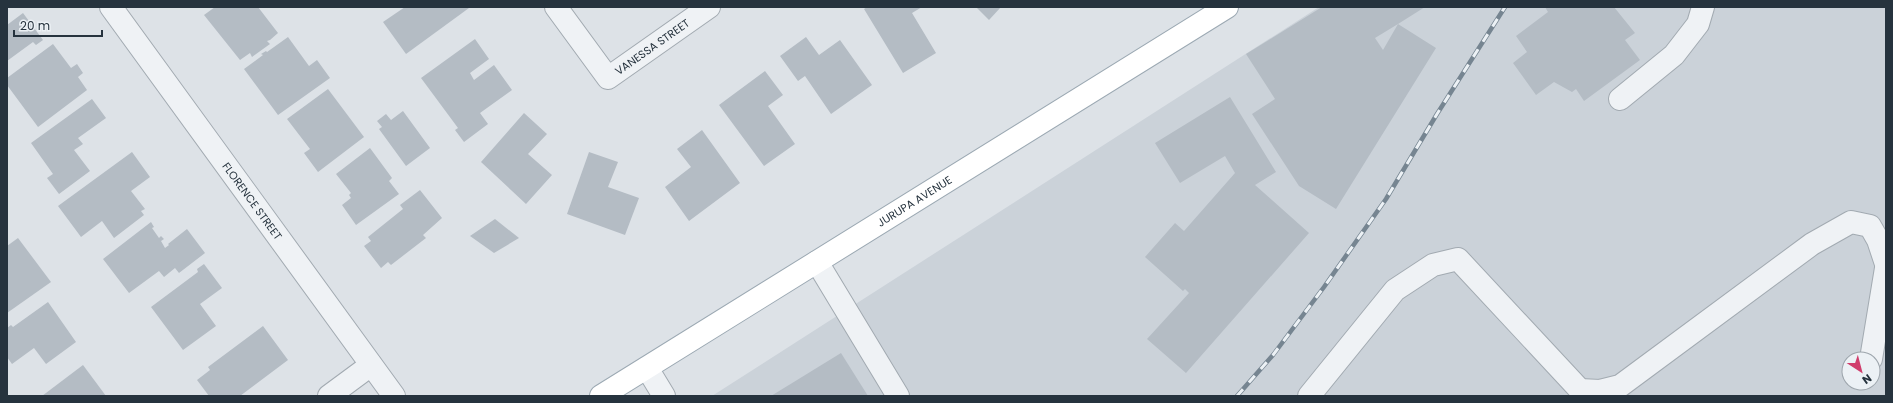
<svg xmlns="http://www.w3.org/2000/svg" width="1893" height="403" font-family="Poppins,sans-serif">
  <rect width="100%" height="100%" fill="#dde2e7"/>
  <path fill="#cbd2d9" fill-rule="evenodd" d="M 1319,7 L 1886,7 L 1886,396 L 712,396 ZM 1849,359 L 1873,359 L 1873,383 L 1849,383 Z"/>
  <g fill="#b4bcc4" fill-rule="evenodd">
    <path d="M 215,7 L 258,7 L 278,33 L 270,40 L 267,41 L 270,44 L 252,57 L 250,53 L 240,60 L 204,15 Z"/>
    <path d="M 405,7 L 468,7 L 469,8 L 406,54 L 383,22 Z"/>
    <path d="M 867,7 L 922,7 L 912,13 L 936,53 L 903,73 L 864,9 Z"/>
    <path d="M 976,7 L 1001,7 L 989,20 Z"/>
    <path d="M 1322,7 L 1425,7 L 1398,24 L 1436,48 L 1336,209 L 1299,186 L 1252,114 L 1275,99 L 1246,54 ZM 1398,24 L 1383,50 L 1375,38 Z"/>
    <path d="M 1545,7 L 1614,7 L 1635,33 L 1625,40 L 1640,60 L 1584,101 L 1576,89 L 1572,92 L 1554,82 L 1536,95 L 1513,63 L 1527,52 L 1516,36 L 1548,12 Z"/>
    <path d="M 23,13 L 43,40 L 36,45 L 33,42 L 7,61 L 7,25 Z"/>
    <path d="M 288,37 L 309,66 L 317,60 L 330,78 L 278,115 L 244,69 L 263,55 L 261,54 L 266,51 L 267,52 Z"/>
    <path d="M 806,37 L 819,55 L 840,40 L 872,85 L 831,114 L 805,76 L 798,81 L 780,56 Z"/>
    <path d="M 475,39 L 489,59 L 470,73 L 474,80 L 494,65 L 512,90 L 480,113 L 488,124 L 464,142 L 455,130 L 458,128 L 421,78 Z"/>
    <path d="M 53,44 L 71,68 L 77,64 L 83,73 L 78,77 L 87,90 L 38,127 L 7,85 L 7,78 Z"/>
    <path d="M 765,71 L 783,95 L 768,106 L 795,144 L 764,166 L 719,105 Z"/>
    <path d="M 328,89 L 364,137 L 318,172 L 304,153 L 310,149 L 287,119 Z"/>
    <path d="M 1230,97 L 1276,172 L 1255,185 L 1309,233 L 1186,373 L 1147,339 L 1189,293 L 1185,289 L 1183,291 L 1145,257 L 1175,223 L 1184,231 L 1235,173 L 1225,156 L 1180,183 L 1155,143 Z"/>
    <path d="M 92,99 L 106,118 L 78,138 L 83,144 L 74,150 L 90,171 L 59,194 L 47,178 L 53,174 L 31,143 Z"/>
    <path d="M 403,111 L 430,148 L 406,166 L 379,129 L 382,127 L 377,121 L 386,114 L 391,120 Z"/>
    <path d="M 524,113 L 547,134 L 528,154 L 552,175 L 526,204 L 481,162 Z"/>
    <path d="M 702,130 L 740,183 L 689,221 L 665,187 L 691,167 L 677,149 Z"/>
    <path d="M 370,148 L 392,178 L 389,181 L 399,194 L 356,225 L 342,205 L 351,198 L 349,195 L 351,193 L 336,174 Z"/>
    <path d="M 132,152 L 150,177 L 131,191 L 145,209 L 141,211 L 144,215 L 114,238 L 102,221 L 81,237 L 58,206 Z"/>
    <path d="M 589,152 L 618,162 L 608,187 L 639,198 L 625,235 L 567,214 Z"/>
    <path d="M 420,190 L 442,218 L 423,235 L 426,238 L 391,265 L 388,262 L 381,268 L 364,246 L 371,241 L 368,237 L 403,209 L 400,205 Z"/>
    <path d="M 495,219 L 519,238 L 494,253 L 470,236 Z"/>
    <path d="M 151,222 L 154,227 L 152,228 L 159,238 L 161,236 L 164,239 L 161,241 L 165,248 L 169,245 L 168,244 L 187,229 L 205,253 L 179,273 L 175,268 L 164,277 L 159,271 L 129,293 L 103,259 Z"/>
    <path d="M 18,238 L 51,282 L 7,313 L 7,246 Z"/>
    <path d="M 204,264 L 222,288 L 200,304 L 216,326 L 183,350 L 151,307 L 198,272 L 197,269 Z"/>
    <path d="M 48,302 L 76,342 L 46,364 L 34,348 L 12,364 L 7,357 L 7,328 L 11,325 L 13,327 Z"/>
    <path d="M 263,326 L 288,360 L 240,396 L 209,396 L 197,380 L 210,370 L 208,367 Z"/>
    <path d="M 841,353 L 868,396 L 771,396 Z"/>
    <path d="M 83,365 L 106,396 L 42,396 Z"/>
  </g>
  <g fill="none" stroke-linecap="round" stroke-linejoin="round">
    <defs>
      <g id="minor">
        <path id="s1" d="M 111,7 L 394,396"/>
        <path id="s2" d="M 556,7 L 608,78 L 709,7"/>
        <path d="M 1620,99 L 1674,55 L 1698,24 L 1703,7"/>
        <path d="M 817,262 L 898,396"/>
        <path d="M 1871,359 L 1886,268"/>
        <path d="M 647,368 L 664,396"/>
        <path d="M 329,396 L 371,365"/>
        <path d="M 1309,396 L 1395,290 L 1433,265 L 1458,259 L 1580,390 L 1600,391 L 1620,386 L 1812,244 L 1851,222 L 1870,226 L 1878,240 L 1886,264"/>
      </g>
      <g id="major">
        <path id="s3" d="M 601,396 L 1227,7"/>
      </g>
    </defs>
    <use href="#minor" stroke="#a2aab1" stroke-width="24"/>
    <use href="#major" stroke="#9ca9b3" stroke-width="24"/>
    <use href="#minor" stroke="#eff2f5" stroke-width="22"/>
    <use href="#major" stroke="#fff" stroke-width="22"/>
    <defs>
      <path id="rail" d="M 1237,396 L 1273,355 L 1324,287 L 1386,199 L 1437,114 L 1505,7"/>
    </defs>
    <use href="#rail" stroke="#768591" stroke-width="4.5"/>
    <use href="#rail" stroke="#ecf1f5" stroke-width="3" stroke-dasharray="9" stroke-linecap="butt"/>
  </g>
  <g text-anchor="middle" stroke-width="3.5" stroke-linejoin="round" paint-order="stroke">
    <g font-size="11" fill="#26333e" stroke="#ecf1f5">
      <text dy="4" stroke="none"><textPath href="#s2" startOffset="142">VANESSA STREET</textPath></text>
      <text dy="4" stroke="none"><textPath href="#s1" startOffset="240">FLORENCE STREET</textPath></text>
      <text dy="4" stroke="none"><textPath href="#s3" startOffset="369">JURUPA AVENUE</textPath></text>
    </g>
  </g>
  <rect width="1893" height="403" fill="none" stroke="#26333e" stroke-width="16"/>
  <g transform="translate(1861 371) rotate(144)"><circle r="19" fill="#ecf1f5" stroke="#9da5ac"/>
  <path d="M0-3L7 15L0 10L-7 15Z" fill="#d03d6c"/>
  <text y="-6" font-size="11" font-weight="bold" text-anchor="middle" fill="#26333e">N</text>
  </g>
  <path d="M14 30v6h88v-6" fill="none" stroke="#26333e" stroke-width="2"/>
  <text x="20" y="30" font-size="12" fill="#26333e" stroke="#ecf1f5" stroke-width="3" paint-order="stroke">20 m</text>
</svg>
